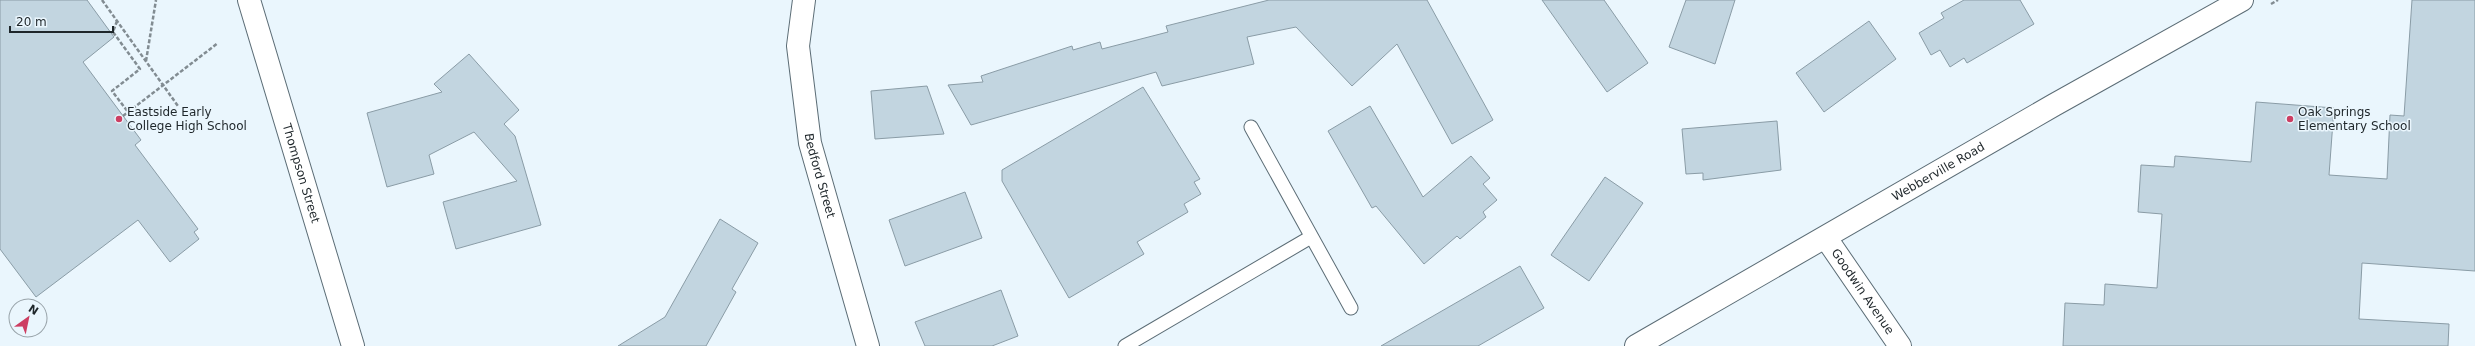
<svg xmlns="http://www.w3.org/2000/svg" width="2475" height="346" font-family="'DejaVu Sans',sans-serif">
  <rect width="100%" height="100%" fill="#eaf6fd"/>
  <g fill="#c2d5e0" stroke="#8a9ca6">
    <path d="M 0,0 L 87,0 L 114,37 L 83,62 L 141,140 L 135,145 L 198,229 L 194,232 L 199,239 L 170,262 L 138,220 L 36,297 L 0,249 Z"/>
    <path d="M 1269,0 L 1427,0 L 1493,120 L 1452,144 L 1397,44 L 1352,86 L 1296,27 L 1247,37 L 1254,64 L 1162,86 L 1156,72 L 971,125 L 948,85 L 983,82 L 981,76 L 1072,46 L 1073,50 L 1100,42 L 1102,49 L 1168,32 L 1166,26 Z"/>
    <path d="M 1542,0 L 1604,0 L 1648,63 L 1607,92 Z"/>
    <path d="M 1686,0 L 1735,0 L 1715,64 L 1669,47 Z"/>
    <path d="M 1964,0 L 2020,0 L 2034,24 L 1967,63 L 1964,58 L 1950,67 L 1940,50 L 1931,55 L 1919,33 L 1944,18 L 1941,13 Z"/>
    <path d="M 2412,0 L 2475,0 L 2475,271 L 2362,263 L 2359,319 L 2449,324 L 2448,346 L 2063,346 L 2065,303 L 2104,305 L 2105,284 L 2157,288 L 2162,214 L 2138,212 L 2141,165 L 2174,167 L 2175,156 L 2251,162 L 2256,102 L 2334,108 L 2329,175 L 2387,179 L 2390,115 L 2404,116 Z"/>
    <path d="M 1869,21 L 1896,59 L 1824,112 L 1796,73 Z"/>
    <path d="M 469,54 L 519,110 L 504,124 L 515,136 L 541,225 L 456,249 L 443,202 L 517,181 L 474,132 L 429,155 L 434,174 L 387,187 L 367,113 L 442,92 L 434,84 Z"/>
    <path d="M 927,86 L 944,134 L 875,139 L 871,91 Z"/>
    <path d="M 1143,87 L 1200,179 L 1194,182 L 1201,194 L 1184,204 L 1188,212 L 1137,242 L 1144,254 L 1069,298 L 1002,181 L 1002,170 Z"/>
    <path d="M 1370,106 L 1423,197 L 1471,156 L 1490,178 L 1483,184 L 1497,200 L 1483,212 L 1486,217 L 1460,239 L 1457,236 L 1424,264 L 1376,206 L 1372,208 L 1328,131 Z"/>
    <path d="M 1777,121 L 1781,170 L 1703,180 L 1703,173 L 1686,174 L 1682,129 Z"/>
    <path d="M 1605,177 L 1643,203 L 1589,281 L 1551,255 Z"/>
    <path d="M 965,192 L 982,238 L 905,266 L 889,220 Z"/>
    <path d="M 720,219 L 758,243 L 732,289 L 736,292 L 706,346 L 618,346 L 665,317 Z"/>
    <path d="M 1520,266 L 1544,308 L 1478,346 L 1381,346 Z"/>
    <path d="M 1001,290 L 1018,336 L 992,346 L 925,346 L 915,322 Z"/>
  </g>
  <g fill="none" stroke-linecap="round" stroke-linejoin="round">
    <defs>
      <g id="service">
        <path d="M 1251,127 L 1351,308"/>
        <path d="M 1125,346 L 1311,237"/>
      </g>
      <g id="minor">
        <path id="s1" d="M 804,0 L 798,46 L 810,143 L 868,346"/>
      </g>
      <g id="tertiary">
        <path id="s2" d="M 249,0 L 353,346"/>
        <path id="s3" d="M 1826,238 L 1900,346"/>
        <path id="s4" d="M 1636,346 L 2054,105 L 2242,0"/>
      </g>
    </defs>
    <use href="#service" stroke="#5c6d76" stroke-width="15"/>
    <use href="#minor" stroke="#5c6d76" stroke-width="24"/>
    <use href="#tertiary" stroke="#5c6d76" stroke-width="24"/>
    <g stroke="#828c92" stroke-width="2.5" stroke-dasharray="4 2" stroke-linecap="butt">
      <path d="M 102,0 L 178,106"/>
      <path d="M 2271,4 L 2278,0"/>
      <path d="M 117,21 L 113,32 L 140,69 L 112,91 L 128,112"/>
      <path d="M 146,61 L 156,0"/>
      <path d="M 123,116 L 218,43"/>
    </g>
    <use href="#service" stroke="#fff" stroke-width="13"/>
    <use href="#minor" stroke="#fff" stroke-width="22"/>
    <use href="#tertiary" stroke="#fff" stroke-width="22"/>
  </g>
  <g fill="#cd3e62" stroke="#eaf6fd" stroke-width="1.5">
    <circle cx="119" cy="119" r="4"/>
    <circle cx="2290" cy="119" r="4"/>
  </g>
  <g text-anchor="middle" stroke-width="3" stroke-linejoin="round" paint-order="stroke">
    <g font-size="12" fill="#1e262a" stroke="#eaf6fd" text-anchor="start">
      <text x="127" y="116">Eastside Early<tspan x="127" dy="14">College High School</tspan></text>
      <text x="2298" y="116">Oak Springs<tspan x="2298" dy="14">Elementary School</tspan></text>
    </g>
    <g font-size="12" fill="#1e262a" stroke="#eaf6fd">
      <text dy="4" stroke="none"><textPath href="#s4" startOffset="349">Webberville Road</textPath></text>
      <text dy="4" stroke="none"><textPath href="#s2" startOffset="181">Thompson Street</textPath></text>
      <text dy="4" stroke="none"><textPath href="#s1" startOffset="178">Bedford Street</textPath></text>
      <text dy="4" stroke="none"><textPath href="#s3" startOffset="65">Goodwin Avenue</textPath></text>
    </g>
  </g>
  <g transform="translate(28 318) rotate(33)"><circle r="19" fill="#eaf6fd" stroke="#98a3a9"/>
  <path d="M0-3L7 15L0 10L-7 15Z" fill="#cd3e62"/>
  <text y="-6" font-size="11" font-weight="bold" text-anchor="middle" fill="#1e262a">N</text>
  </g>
  <path d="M10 26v6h103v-6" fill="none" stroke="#1e262a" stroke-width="2"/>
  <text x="16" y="26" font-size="12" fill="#1e262a" stroke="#eaf6fd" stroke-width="3" paint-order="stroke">20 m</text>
</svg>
